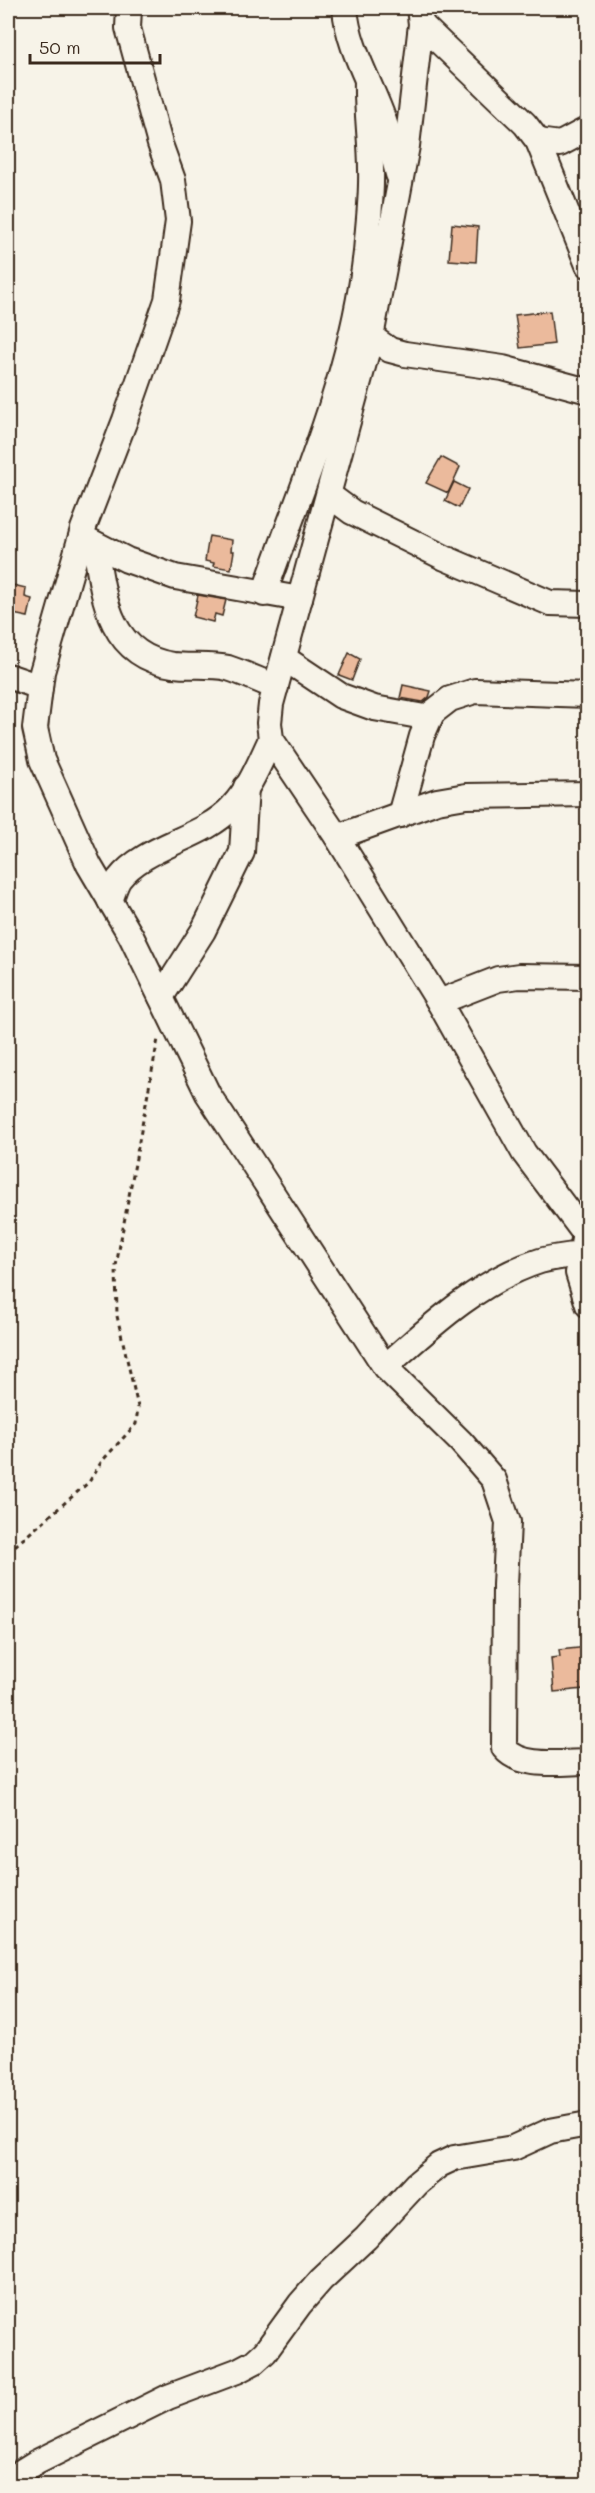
<svg xmlns="http://www.w3.org/2000/svg" width="595" height="2493" font-family="Mali,sans-serif">
  <rect width="100%" height="100%" fill="#f7f3e8"/>
  <filter id="ink" filterUnits="userSpaceOnUse"><feTurbulence type="fractalNoise" baseFrequency=".0167" numOctaves="2"/><feDisplacementMap in="SourceGraphic" scale="12" xChannelSelector="R" yChannelSelector="G"/><feConvolveMatrix kernelMatrix="1 2 1 2 8 2 1 2 1" color-interpolation-filters="sRGB"/></filter>
  <g filter="url(#ink)">
    <g fill="#ebba9c" stroke="#3b2a1e" stroke-width="1.5">
      <path d="M 452,224 L 478,227 L 476,262 L 449,260 Z"/>
      <path d="M 550,311 L 554,344 L 520,348 L 515,315 Z"/>
      <path d="M 441,457 L 460,467 L 448,493 L 426,483 Z"/>
      <path d="M 454,482 L 468,489 L 459,508 L 445,501 Z"/>
      <path d="M 209,536 L 232,540 L 231,551 L 234,551 L 231,569 L 213,566 L 214,563 L 205,561 Z"/>
      <path d="M 13,585 L 26,588 L 25,597 L 32,599 L 28,617 L 8,613 L 8,587 L 12,588 Z"/>
      <path d="M 198,595 L 226,600 L 222,616 L 215,614 L 213,622 L 193,617 Z"/>
      <path d="M 349,653 L 360,659 L 352,680 L 339,675 Z"/>
      <path d="M 403,685 L 431,691 L 429,697 L 423,702 L 400,698 Z"/>
      <path d="M 588,1647 L 588,1684 L 584,1685 L 584,1689 L 554,1692 L 551,1658 L 560,1657 L 559,1650 Z"/>
    </g>
    <g fill="none" stroke-linecap="round" stroke-linejoin="round">
      <defs>
        <g id="minor">
          <path d="M 129,8 L 128,28 L 160,144 L 173,180 L 178,221 L 167,300 L 125,420 L 83,529 L 42,672 L 35,728 L 42,760 L 89,865 L 131,936 L 208,1094 L 385,1367 L 461,1442 L 494,1480 L 508,1522 L 505,1585 L 504,1748 C 521,1769 563,1762 588,1762"/>
          <path d="M 345,8 C 348,48 371,83 384,121 C 390,138 393,157 398,174"/>
          <path d="M 419,8 L 421,24 L 407,146 L 371,337 L 271,704 L 269,723 L 271,739 L 337,837 L 439,1002 L 524,1153 L 588,1238"/>
          <path d="M 421,24 L 525,124 L 538,141 L 588,265"/>
          <path d="M 538,141 L 560,144 L 588,129"/>
          <path d="M 371,337 L 390,350 L 405,354 L 503,368 L 588,391"/>
          <path d="M 329,495 L 352,512 L 445,558 L 550,603 L 588,604"/>
          <path d="M 86,539 L 127,560 L 175,577 L 300,599"/>
          <path d="M 95,544 C 103,596 109,656 173,665 C 191,667 211,664 228,668 C 244,673 260,681 276,687"/>
          <path d="M 264,594 C 304,479 352,375 366,252 C 368,225 372,197 371,170 C 371,140 366,110 367,80"/>
          <path d="M 284,658 L 341,696 L 374,708 L 430,718"/>
          <path d="M 8,676 L 40,687"/>
          <path d="M 400,815 L 422,736 L 432,713 L 450,699 L 475,691 L 588,695"/>
          <path d="M 337,837 L 437,801 L 466,796 L 588,794"/>
          <path d="M 110,901 C 113,894 115,885 119,879 C 145,845 203,839 232,807 C 250,788 260,762 271,739"/>
          <path d="M 161,997 L 203,931 L 242,852 L 246,787"/>
          <path d="M 439,1002 L 498,979 L 519,976 L 588,977"/>
          <path d="M 584,1239 L 578,1273 L 588,1305"/>
          <path d="M 385,1367 C 431,1326 480,1280 540,1261 C 553,1257 568,1256 581,1254"/>
          <path d="M 8,2480 L 37,2462 L 168,2397 L 237,2371 L 254,2362 L 265,2352 L 300,2304 L 321,2280 L 366,2238 L 416,2184 L 439,2165 L 454,2158 L 513,2148 L 550,2131 L 588,2124"/>
        </g>
      </defs>
      <use href="#minor" stroke="#3b2a1e" stroke-width="28"/>
      <path stroke="#3b2a1e" stroke-width="3" stroke-dasharray="4.5 4.5" stroke-linecap="butt" d="M 8,1552 L 89,1482 L 102,1461 L 136,1424 L 138,1407 L 117,1316 L 116,1266 L 158,1039"/>
      <use href="#minor" stroke="#f7f3e8" stroke-width="24"/>
    </g>
  </g>
  <rect width="595" height="2493" fill="none" stroke="#f7f3e8" stroke-width="30"/>
  <rect x="15" y="15" width="565" height="2463" fill="none" stroke="#3b2a1e" stroke-width="2" filter="url(#ink)"/>
  <path d="M30 54v9h130v-9" fill="none" stroke="#3b2a1e" stroke-width="3"/>
  <text x="39" y="54" font-size="18" fill="#3b2a1e" stroke="#f7f3e8" stroke-width="4.5" paint-order="stroke">50 m</text>
</svg>
